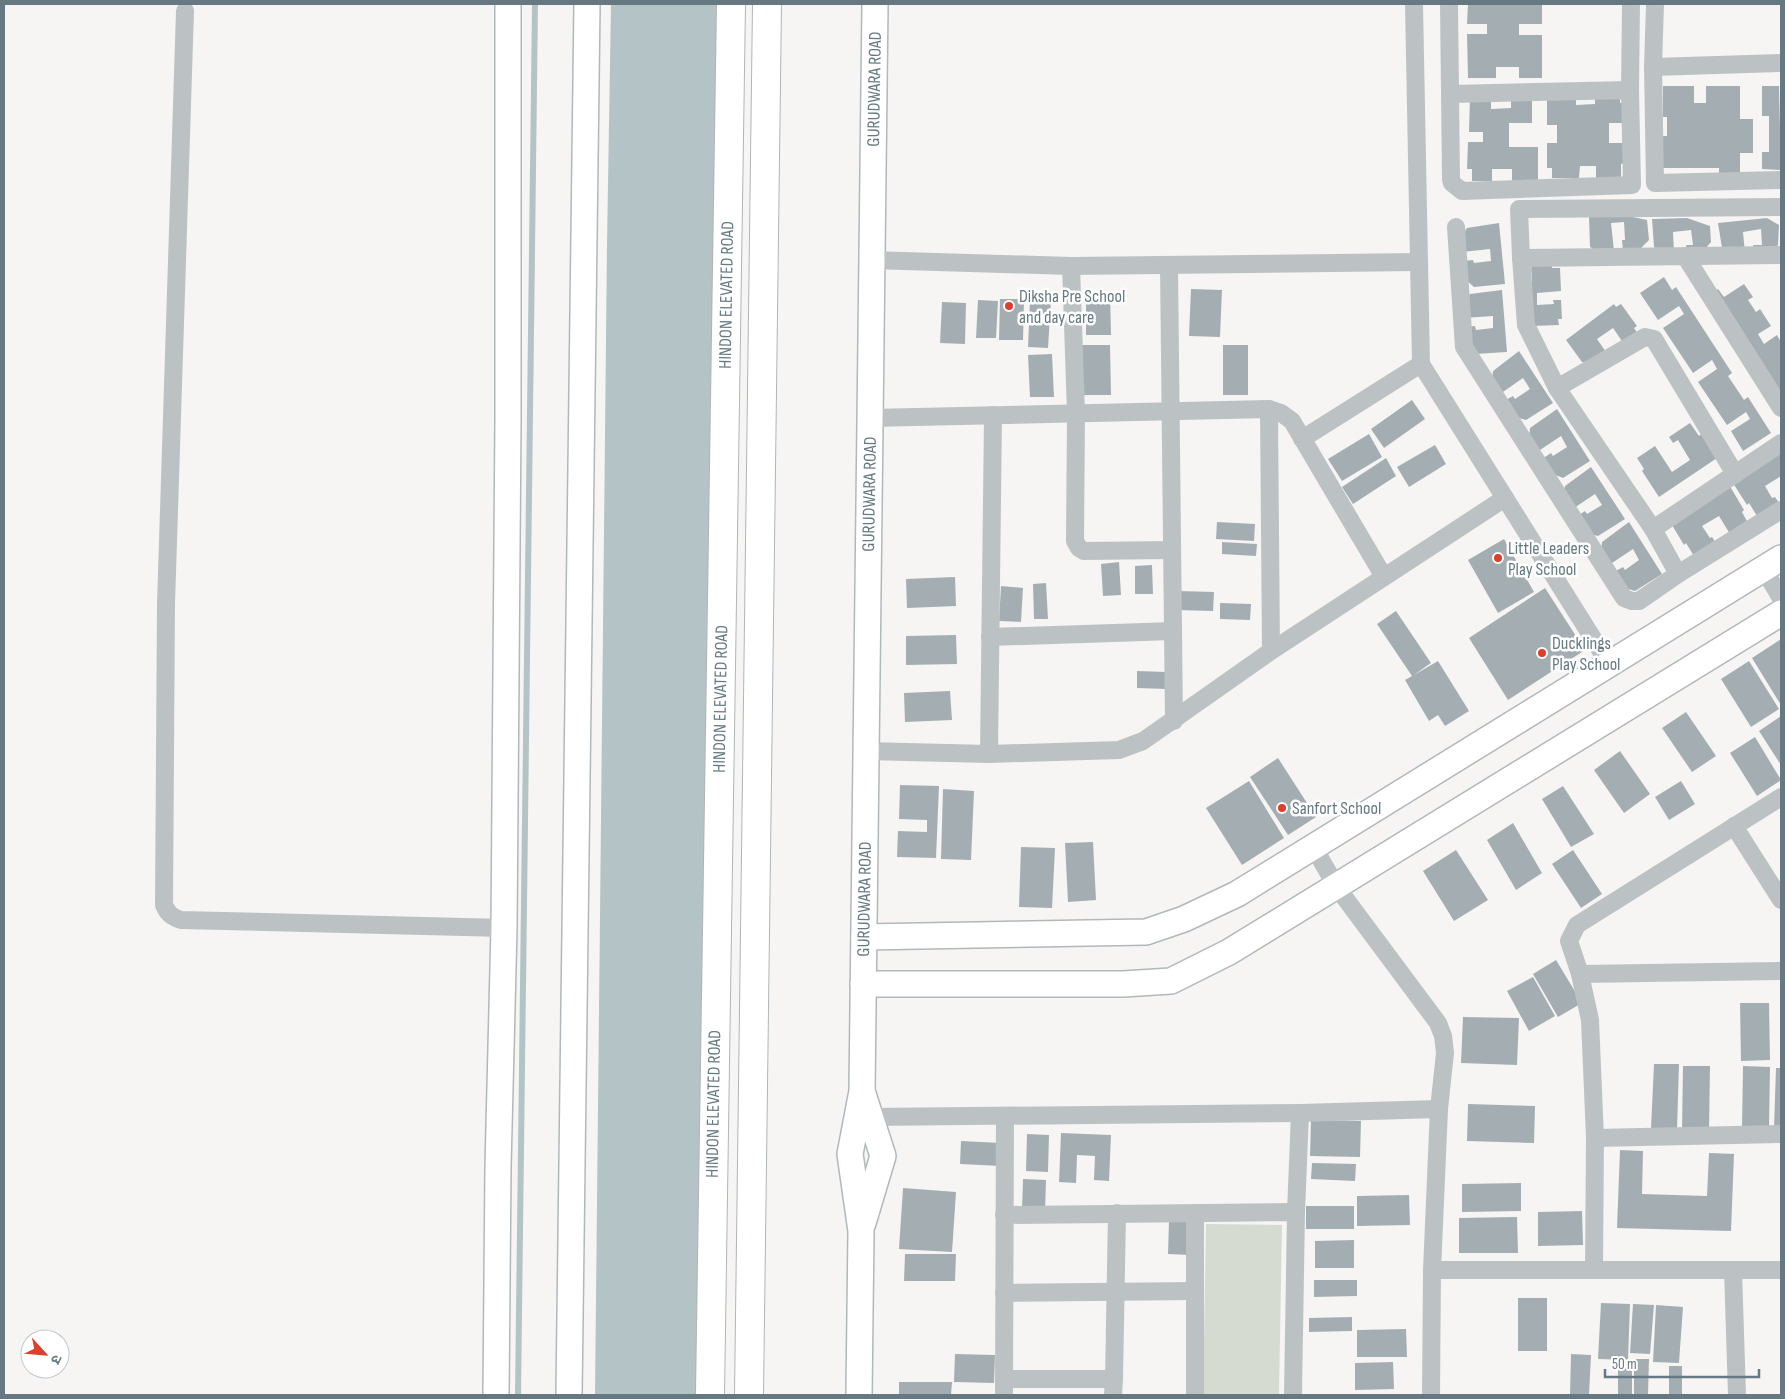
<svg xmlns="http://www.w3.org/2000/svg" width="1785" height="1399" font-family="'Sofia Sans Condensed','Noto Sans Devanagari',sans-serif">
  <rect width="100%" height="100%" fill="#f6f5f3"/>
  <path fill="#d6dbd2" d="M 1206,1224 L 1282,1225 L 1279,1395 L 1203,1395 Z"/>
  <path fill="#b4c3c5" d="M 611,4 L 725,4 L 707,1395 L 595,1395 L 607,244 Z"/>
  <g fill="none" stroke-linecap="round" stroke-linejoin="round">
    <path stroke="#b4c3c5" stroke-width="6" d="M 518,1395 L 535,4"/>
  </g>
  <g fill="#a4aeb2">
    <path d="M 1468,4 L 1542,4 L 1542,24 L 1519,24 L 1519,35 L 1542,35 L 1542,78 L 1519,78 L 1519,67 L 1496,67 L 1496,78 L 1468,78 L 1467,34 L 1487,34 L 1487,24 L 1467,24 Z"/>
    <path d="M 1663,86 L 1694,86 L 1694,103 L 1706,103 L 1706,86 L 1740,86 L 1740,119 L 1753,119 L 1753,153 L 1740,153 L 1740,174 L 1719,174 L 1719,168 L 1663,168 L 1663,136 L 1667,136 L 1667,117 L 1663,117 Z"/>
    <path d="M 1762,86 L 1779,86 L 1781,170 L 1762,169 L 1762,152 L 1769,152 L 1769,116 L 1762,116 Z"/>
    <path d="M 1576,93 L 1576,105 L 1595,104 L 1595,93 L 1620,93 L 1620,103 L 1625,103 L 1625,123 L 1609,123 L 1609,143 L 1625,143 L 1625,163 L 1621,164 L 1621,178 L 1596,178 L 1596,166 L 1580,166 L 1579,178 L 1552,178 L 1552,168 L 1547,168 L 1547,143 L 1557,143 L 1557,125 L 1547,125 L 1547,98 Z"/>
    <path d="M 1470,96 L 1491,99 L 1491,109 L 1511,108 L 1511,97 L 1532,97 L 1532,123 L 1509,123 L 1509,147 L 1538,147 L 1538,181 L 1512,181 L 1512,169 L 1492,169 L 1492,181 L 1472,181 L 1472,169 L 1467,169 L 1468,142 L 1483,142 L 1483,132 L 1469,132 Z"/>
    <path d="M 1623,215 L 1647,220 L 1649,240 L 1641,248 L 1623,251 L 1622,240 L 1625,240 L 1624,222 L 1611,223 L 1614,251 L 1598,252 L 1590,247 L 1589,217 Z"/>
    <path d="M 1687,218 L 1710,226 L 1711,242 L 1705,249 L 1687,251 L 1686,245 L 1693,245 L 1691,230 L 1673,232 L 1674,253 L 1662,253 L 1654,247 L 1652,219 Z"/>
    <path d="M 1767,218 L 1779,225 L 1778,245 L 1773,250 L 1754,252 L 1753,245 L 1762,245 L 1761,229 L 1743,232 L 1745,253 L 1722,248 L 1718,223 Z"/>
    <path d="M 1499,223 L 1505,284 L 1474,287 L 1466,280 L 1463,261 L 1473,260 L 1474,263 L 1491,261 L 1490,249 L 1462,252 L 1461,236 L 1467,228 Z"/>
    <path d="M 1552,264 L 1552,268 L 1560,268 L 1561,291 L 1537,293 L 1537,305 L 1554,304 L 1553,300 L 1561,300 L 1562,319 L 1558,319 L 1559,325 L 1532,326 L 1527,282 L 1532,282 L 1531,265 Z"/>
    <path d="M 1664,277 L 1672,290 L 1676,287 L 1732,373 L 1728,376 L 1744,400 L 1748,397 L 1771,433 L 1743,451 L 1731,431 L 1750,419 L 1746,412 L 1727,425 L 1698,382 L 1717,369 L 1712,360 L 1693,373 L 1663,328 L 1684,314 L 1679,306 L 1658,320 L 1640,293 Z"/>
    <path d="M 1744,284 L 1753,297 L 1748,300 L 1756,312 L 1760,309 L 1771,326 L 1758,334 L 1764,344 L 1777,335 L 1781,342 L 1781,398 L 1713,292 L 1718,289 L 1724,297 Z"/>
    <path d="M 1191,289 L 1222,290 L 1220,337 L 1189,336 Z"/>
    <path d="M 1502,290 L 1507,352 L 1475,354 L 1465,327 L 1475,326 L 1476,330 L 1493,328 L 1493,316 L 1464,318 L 1464,302 L 1470,294 Z"/>
    <path d="M 1086,292 L 1110,292 L 1111,335 L 1086,335 Z"/>
    <path d="M 1000,299 L 1024,299 L 1023,340 L 999,340 Z"/>
    <path d="M 1030,299 L 1051,300 L 1048,348 L 1028,347 Z"/>
    <path d="M 978,300 L 998,301 L 996,338 L 976,338 Z"/>
    <path d="M 942,302 L 966,303 L 965,344 L 940,343 Z"/>
    <path d="M 1614,304 L 1616,307 L 1621,304 L 1637,326 L 1634,328 L 1638,334 L 1624,344 L 1613,328 L 1597,339 L 1608,355 L 1595,364 L 1582,362 L 1566,340 Z"/>
    <path d="M 1081,345 L 1110,345 L 1111,395 L 1082,395 Z"/>
    <rect x="1223" y="345" width="25" height="50"/>
    <path d="M 1519,351 L 1553,403 L 1526,420 L 1515,417 L 1504,401 L 1513,396 L 1515,399 L 1530,389 L 1523,378 L 1500,394 L 1492,380 L 1493,371 Z"/>
    <path d="M 1052,354 L 1054,397 L 1030,397 L 1028,355 Z"/>
    <path d="M 1412,400 L 1425,419 L 1384,448 L 1371,429 Z"/>
    <path d="M 1557,409 L 1590,461 L 1563,478 L 1553,474 L 1542,459 L 1551,453 L 1553,456 L 1567,447 L 1561,436 L 1537,452 L 1529,438 L 1530,428 Z"/>
    <path d="M 1690,423 L 1699,436 L 1701,434 L 1717,458 L 1659,497 L 1642,471 L 1644,469 L 1637,458 L 1655,446 L 1672,472 L 1690,460 L 1678,440 L 1673,443 L 1669,437 Z"/>
    <path d="M 1369,434 L 1382,457 L 1342,481 L 1328,459 Z"/>
    <path d="M 1435,445 L 1446,464 L 1409,487 L 1397,467 Z"/>
    <path d="M 1781,449 L 1781,476 L 1765,486 L 1772,498 L 1775,497 L 1779,503 L 1757,516 L 1749,503 L 1747,505 L 1731,480 Z"/>
    <path d="M 1386,458 L 1396,476 L 1353,504 L 1342,487 Z"/>
    <path d="M 1591,467 L 1625,519 L 1598,536 L 1587,533 L 1576,517 L 1585,511 L 1587,514 L 1602,505 L 1595,494 L 1571,510 L 1563,496 L 1565,486 Z"/>
    <path d="M 1728,483 L 1744,510 L 1742,512 L 1748,523 L 1730,534 L 1719,516 L 1702,526 L 1710,538 L 1712,537 L 1716,543 L 1694,556 L 1686,543 L 1684,545 L 1669,520 Z"/>
    <path d="M 1217,522 L 1255,524 L 1254,541 L 1216,539 Z"/>
    <path d="M 1629,522 L 1662,574 L 1635,591 L 1625,588 L 1614,572 L 1623,567 L 1625,570 L 1639,560 L 1633,549 L 1609,565 L 1601,551 L 1602,542 Z"/>
    <path d="M 1504,539 L 1534,592 L 1498,613 L 1468,560 Z"/>
    <path d="M 1222,542 L 1257,544 L 1256,556 L 1222,554 Z"/>
    <path d="M 1119,562 L 1121,595 L 1103,596 L 1101,564 Z"/>
    <path d="M 1152,565 L 1153,594 L 1135,594 L 1135,566 Z"/>
    <path d="M 955,577 L 956,606 L 907,608 L 906,579 Z"/>
    <path d="M 1046,583 L 1048,619 L 1034,619 L 1033,584 Z"/>
    <path d="M 1001,586 L 1023,588 L 1021,622 L 999,621 Z"/>
    <path d="M 1545,588 L 1585,650 L 1508,700 L 1469,638 Z"/>
    <path d="M 1178,591 L 1214,592 L 1213,611 L 1177,610 Z"/>
    <path d="M 1220,603 L 1251,604 L 1250,620 L 1220,619 Z"/>
    <path d="M 1396,611 L 1431,663 L 1414,675 L 1438,661 L 1469,711 L 1445,726 L 1438,715 L 1429,721 L 1405,680 L 1412,676 L 1377,624 Z"/>
    <path d="M 956,635 L 957,664 L 906,665 L 906,636 Z"/>
    <path d="M 1781,639 L 1781,705 L 1752,658 Z"/>
    <path d="M 1749,661 L 1779,709 L 1751,727 L 1721,679 Z"/>
    <path d="M 1137,671 L 1167,672 L 1166,689 L 1137,688 Z"/>
    <path d="M 950,691 L 952,720 L 905,722 L 904,693 Z"/>
    <path d="M 1686,712 L 1716,756 L 1692,772 L 1662,728 Z"/>
    <path d="M 1781,716 L 1781,765 L 1759,731 Z"/>
    <path d="M 1755,737 L 1781,780 L 1757,796 L 1730,753 Z"/>
    <path d="M 1620,751 L 1650,794 L 1624,813 L 1594,770 Z"/>
    <path d="M 1278,758 L 1316,817 L 1288,835 L 1250,777 Z"/>
    <path d="M 1249,781 L 1284,838 L 1242,865 L 1206,808 Z"/>
    <path d="M 1681,781 L 1695,804 L 1669,820 L 1655,797 Z"/>
    <path d="M 900,785 L 939,786 L 936,858 L 897,857 L 898,831 L 927,832 L 927,820 L 899,819 Z"/>
    <path d="M 1563,786 L 1594,834 L 1571,847 L 1542,799 Z"/>
    <path d="M 943,789 L 974,791 L 971,860 L 941,859 Z"/>
    <path d="M 1513,823 L 1542,873 L 1516,890 L 1487,840 Z"/>
    <path d="M 1093,842 L 1096,900 L 1068,902 L 1065,843 Z"/>
    <path d="M 1021,847 L 1055,848 L 1052,908 L 1019,907 Z"/>
    <path d="M 1456,850 L 1488,900 L 1454,921 L 1423,871 Z"/>
    <path d="M 1573,850 L 1602,894 L 1581,908 L 1552,864 Z"/>
    <path d="M 1556,960 L 1582,1003 L 1558,1017 L 1533,974 Z"/>
    <path d="M 1533,977 L 1555,1016 L 1529,1031 L 1507,991 Z"/>
    <path d="M 1740,1003 L 1769,1003 L 1770,1060 L 1741,1061 Z"/>
    <path d="M 1463,1017 L 1519,1018 L 1517,1065 L 1461,1063 Z"/>
    <path d="M 1654,1064 L 1679,1064 L 1677,1130 L 1651,1129 Z"/>
    <path d="M 1683,1066 L 1710,1066 L 1709,1130 L 1682,1130 Z"/>
    <path d="M 1743,1066 L 1770,1067 L 1769,1129 L 1742,1128 Z"/>
    <path d="M 1776,1068 L 1781,1068 L 1781,1127 L 1774,1127 Z"/>
    <path d="M 1468,1104 L 1535,1106 L 1534,1143 L 1467,1141 Z"/>
    <path d="M 1311,1120 L 1361,1121 L 1360,1157 L 1310,1156 Z"/>
    <path d="M 1061,1133 L 1111,1135 L 1109,1181 L 1094,1180 L 1095,1156 L 1077,1155 L 1076,1183 L 1059,1182 Z"/>
    <path d="M 1027,1134 L 1049,1135 L 1048,1172 L 1026,1171 Z"/>
    <path d="M 961,1141 L 1002,1143 L 1001,1166 L 960,1164 Z"/>
    <path d="M 1620,1150 L 1643,1151 L 1642,1194 L 1707,1196 L 1709,1153 L 1734,1154 L 1731,1231 L 1617,1228 Z"/>
    <path d="M 1312,1163 L 1356,1164 L 1355,1181 L 1311,1179 Z"/>
    <path d="M 1023,1179 L 1046,1180 L 1045,1212 L 1022,1212 Z"/>
    <path d="M 1521,1183 L 1521,1211 L 1462,1212 L 1462,1184 Z"/>
    <path d="M 903,1188 L 956,1192 L 952,1252 L 899,1249 Z"/>
    <path d="M 1409,1195 L 1410,1225 L 1357,1226 L 1357,1196 Z"/>
    <rect x="1306" y="1206" width="48" height="23"/>
    <path d="M 1582,1211 L 1583,1245 L 1538,1246 L 1538,1212 Z"/>
    <path d="M 1517,1217 L 1518,1253 L 1459,1253 L 1459,1218 Z"/>
    <path d="M 1169,1221 L 1192,1222 L 1191,1255 L 1168,1254 Z"/>
    <path d="M 1354,1240 L 1354,1268 L 1315,1268 L 1315,1241 Z"/>
    <path d="M 905,1254 L 956,1254 L 955,1281 L 904,1281 Z"/>
    <path d="M 1314,1280 L 1357,1280 L 1357,1296 L 1314,1297 Z"/>
    <rect x="1518" y="1298" width="29" height="53"/>
    <path d="M 1601,1303 L 1630,1304 L 1628,1360 L 1598,1359 Z"/>
    <path d="M 1633,1304 L 1654,1305 L 1650,1354 L 1630,1353 Z"/>
    <path d="M 1656,1305 L 1683,1307 L 1679,1363 L 1653,1362 Z"/>
    <path d="M 1352,1317 L 1352,1331 L 1309,1332 L 1309,1318 Z"/>
    <path d="M 1406,1329 L 1407,1357 L 1357,1357 L 1357,1330 Z"/>
    <path d="M 955,1354 L 995,1355 L 994,1383 L 954,1382 Z"/>
    <path d="M 1571,1354 L 1591,1355 L 1589,1395 L 1570,1395 Z"/>
    <path d="M 1634,1359 L 1649,1359 L 1648,1395 L 1634,1395 Z"/>
    <path d="M 1393,1362 L 1394,1389 L 1355,1390 L 1355,1363 Z"/>
    <rect x="1618" y="1362" width="14" height="33"/>
    <rect x="1669" y="1366" width="13" height="29"/>
    <path d="M 899,1382 L 952,1382 L 951,1395 L 899,1395 Z"/>
  </g>
  <g fill="none" stroke-linecap="round" stroke-linejoin="round">
    <defs>
      <g id="secondary">
        <path d="M 864,937 L 1146,932 L 1184,919 L 1237,894 L 1781,558"/>
        <path d="M 863,984 L 1123,984 L 1171,981 L 1229,952 L 1781,613"/>
        <path d="M 863,1094 L 883,1156 L 863,1223"/>
        <path d="M 496,1395 L 498,1167 L 504,928 L 508,418 L 508,4"/>
        <path d="M 569,1395 L 587,4"/>
        <path d="M 859,1395 L 861,1231 L 850,1154 L 862,1091 L 875,4"/>
      </g>
      <g id="highway">
        <path d="M 710,1395 L 731,4"/>
        <path d="M 749,1395 L 767,4"/>
      </g>
    </defs>
    <use href="#secondary" stroke="#b1b8bb" stroke-width="28"/>
    <use href="#highway" stroke="#b0b5b7" stroke-width="30"/>
    <g stroke="#bcc2c4" stroke-width="18">
      <path d="M 1414,4 L 1421,364 L 1609,664"/>
      <path d="M 1449,4 L 1451,179 L 1452,183 L 1462,191 L 1632,185 L 1630,90 L 1631,4"/>
      <path d="M 1655,4 L 1653,67 L 1655,183 L 1781,180"/>
      <path d="M 185,11 L 166,604 L 164,905 C 168,914 172,917 181,920 L 504,928"/>
      <path d="M 1653,67 L 1781,63"/>
      <path d="M 1450,94 L 1630,90"/>
      <path d="M 1456,227 L 1464,347 L 1624,598 L 1632,601 L 1639,601 L 1678,574 L 1781,510"/>
      <path d="M 1685,256 L 1781,408"/>
      <path d="M 1521,258 L 1781,255"/>
      <path d="M 871,260 L 1071,266 L 1419,262"/>
      <path d="M 1169,265 L 1174,721"/>
      <path d="M 1071,266 L 1076,413 L 1075,541 L 1079,548 L 1084,551 L 1172,550"/>
      <path d="M 1557,388 L 1645,337 L 1654,339 L 1735,474 L 1653,529"/>
      <path d="M 1269,409 L 1271,651"/>
      <path d="M 870,418 L 1269,409 L 1281,413 L 1292,421 L 1384,577"/>
      <path d="M 1302,439 L 1421,364"/>
      <path d="M 1735,474 L 1781,443"/>
      <path d="M 1763,568 L 1781,598"/>
      <path d="M 1678,574 L 1653,529 L 1557,388 L 1526,325 L 1521,258 L 1519,209 L 1781,207"/>
      <path d="M 990,637 L 1173,631"/>
      <path d="M 866,751 L 989,754 L 1119,750 L 1143,741 L 1271,651 L 1505,498"/>
      <path d="M 989,754 L 993,415"/>
      <path d="M 1734,826 L 1781,900"/>
      <path d="M 1313,846 L 1336,886 L 1438,1023 L 1443,1036 L 1445,1053 L 1439,1109 L 1432,1270 L 1431,1395"/>
      <path d="M 1580,974 L 1781,971"/>
      <path d="M 870,1117 L 1300,1113 L 1439,1109"/>
      <path d="M 1595,1138 L 1781,1134"/>
      <path d="M 1296,1212 L 1300,1113"/>
      <path d="M 1004,1215 L 1296,1212 L 1293,1395"/>
      <path d="M 1432,1270 L 1781,1270"/>
      <path d="M 1594,1270 L 1595,1138 L 1590,1020 L 1580,974 L 1569,941 L 1577,925 L 1781,797"/>
      <path d="M 1733,1270 L 1737,1395"/>
      <path d="M 1004,1293 L 1195,1291"/>
      <path d="M 1004,1379 L 1114,1379 L 1113,1395"/>
      <path d="M 1114,1379 L 1117,1213"/>
      <path d="M 1004,1395 L 1005,1116"/>
      <path d="M 1195,1395 L 1195,1213"/>
    </g>
    <use href="#secondary" stroke="#fff" stroke-width="25"/>
    <use href="#highway" stroke="#fff" stroke-width="28"/>
  </g>
  <g fill="#db3f2e" stroke="#fff" stroke-width="2">
    <circle cx="1009" cy="306" r="5"/>
    <circle cx="1498" cy="558" r="5"/>
    <circle cx="1542" cy="653" r="5"/>
    <circle cx="1282" cy="808" r="5"/>
  </g>
  <g text-anchor="middle" stroke-width="5" stroke-linejoin="round" paint-order="stroke">
    <g font-size="18" fill="#667982" stroke="#fff">
      <text transform="translate(874 89) rotate(-89)" y="6">GURUDWARA ROAD</text>
      <text transform="translate(726 295) rotate(-89)" y="6">HINDON ELEVATED ROAD</text>
      <text transform="translate(869 494) rotate(-89)" y="6">GURUDWARA ROAD</text>
      <text transform="translate(720 699) rotate(-89)" y="6">HINDON ELEVATED ROAD</text>
      <text transform="translate(864 899) rotate(-89)" y="6">GURUDWARA ROAD</text>
      <text transform="translate(713 1104) rotate(-89)" y="6">HINDON ELEVATED ROAD</text>
    </g>
    <g font-size="18" fill="#667982" stroke="#fff" text-anchor="start">
      <text x="1019" y="302">Diksha Pre School<tspan x="1019" dy="21">and day care</tspan></text>
      <text x="1508" y="554">Little Leaders<tspan x="1508" dy="21">Play School</tspan></text>
      <text x="1552" y="649">Ducklings<tspan x="1552" dy="21">Play School</tspan></text>
      <text x="1292" y="814">Sanfort School</text>
    </g>
  </g>
  <rect width="1785" height="1399" fill="none" stroke="#667982" stroke-width="10"/>
  <g transform="translate(45 1354) rotate(116)"><circle r="24" fill="#ffffff" stroke="#c2c9cd"/>
  <path d="M0-4L9 19L0 12L-9 19Z" fill="#db3f2e"/>
  <text y="-8" font-size="14" font-weight="bold" text-anchor="middle" fill="#667982">उ</text>
  </g>
  <path d="M1605 1369v8h154v-8" fill="none" stroke="#667982" stroke-width="2.5"/>
  <text x="1612" y="1369" font-size="15" fill="#667982" stroke="#ffffff" stroke-width="4" paint-order="stroke">50 m</text>
</svg>
